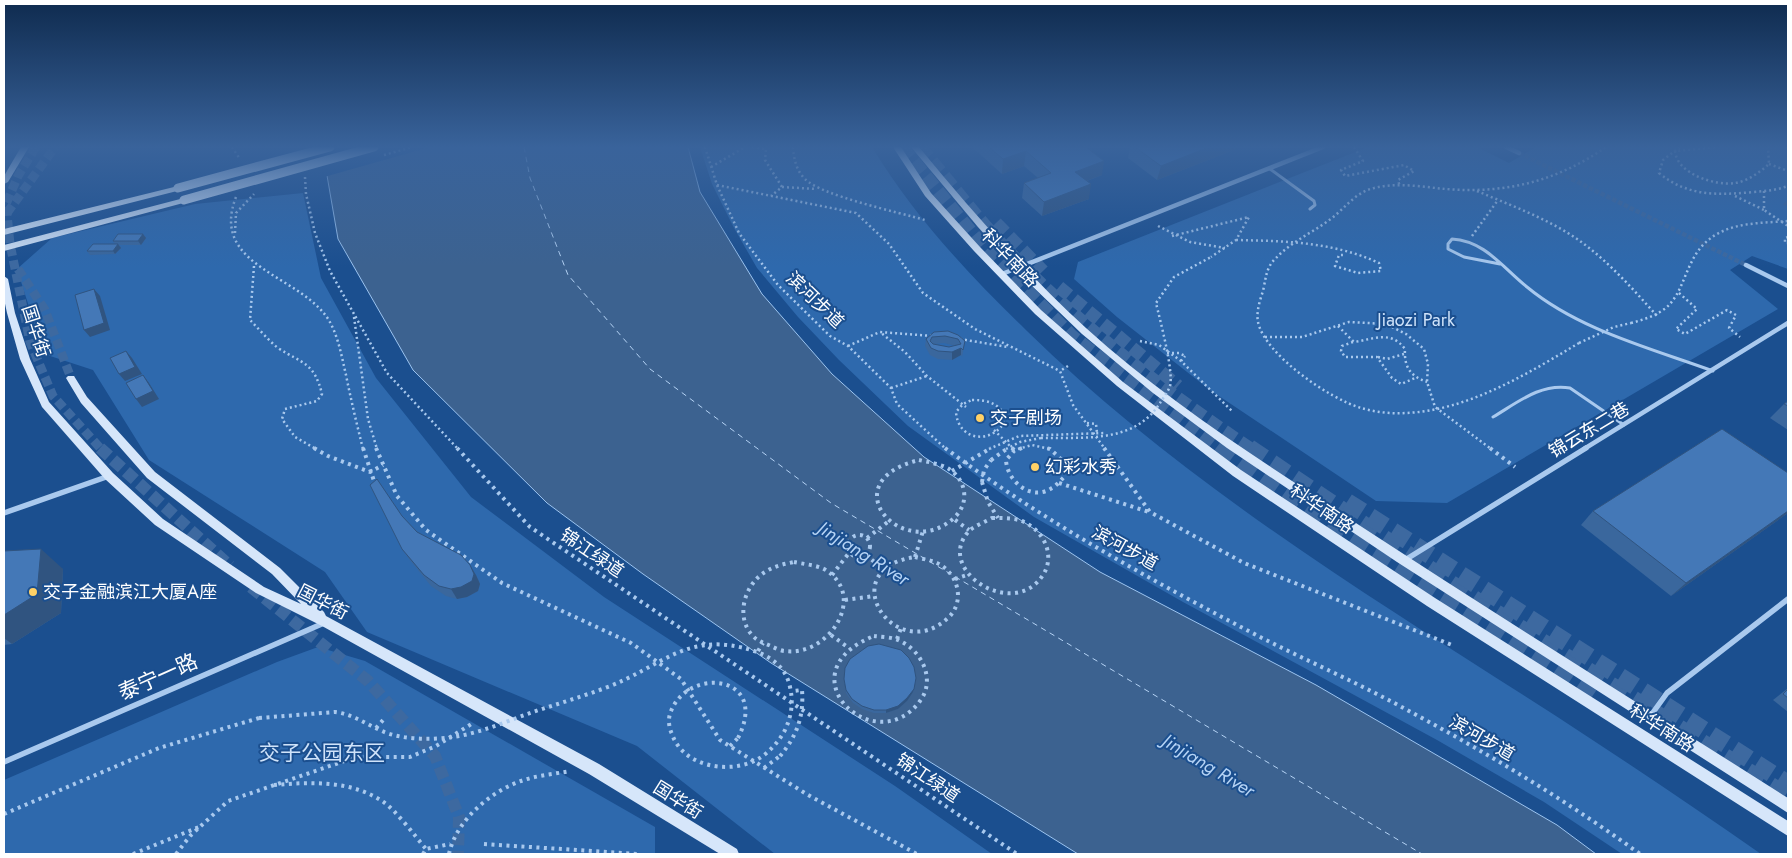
<svg xmlns="http://www.w3.org/2000/svg" width="1792" height="858" font-family="Jost,'Noto Sans SC',sans-serif">
  <rect width="100%" height="100%" fill="#1b4f8f"/>
  <g fill="#2e69ad">
    <path d="M 700,147 L 872,147 C 914,216 969,275 1027,331 C 1185,485 1372,598 1556,716 C 1625,761 1694,807 1761,854 L 1622,854 L 1544,802 L 1437,740 L 1183,602 L 1034,517 L 908,426 L 839,360 L 798,317 L 757,268 L 734,228 L 712,184 Z"/>
    <path d="M 1368,147 L 1477,147 L 1509,163 L 1536,147 L 1788,147 L 1788,269 L 1752,256 L 1730,270 L 1778,309 L 1447,503 L 1376,501 L 1210,390 L 1117,317 L 1074,279 L 1078,262 Z"/>
    <path d="M 303,193 L 321,278 L 376,378 L 471,497 L 604,597 L 895,786 L 992,854 L 775,854 L 637,746 L 367,632 L 325,572 L 149,460 L 93,370 L 44,354 L 17,269 L 52,238 L 195,204 Z"/>
    <path d="M 318,647 L 365,661 L 655,827 L 655,854 L 4,854 L 4,780 L 277,662 Z"/>
  </g>
  <path fill="#3c6290" stroke="#9cc4f0" d="M 324,147 L 688,147 L 700,192 L 762,294 L 832,374 L 924,457 L 1100,572 L 1316,685 L 1557,825 L 1596,854 L 1078,854 L 771,663 L 643,574 L 547,503 L 413,370 L 338,239 L 325,164 Z"/>
  <path fill="#1b4f8f" d="M 322,147 L 430,147 L 324,177 Z"/>
  <g fill="none" stroke-linecap="round" stroke-linejoin="round">
    <path stroke="#b5d3f5" stroke-width="1" stroke-dasharray="5.5 4.5" stroke-linecap="butt" d="M 524,147 L 530,178 L 568,275 L 650,369 L 831,503 L 1422,854"/>
    <path stroke="#3d69a0" stroke-width="4.5" stroke-dasharray="4.5 2" stroke-linecap="butt" d="M 1519,153 L 1746,265"/>
    <g stroke="#3d69a0" stroke-width="9" stroke-dasharray="9 4.5" stroke-linecap="butt">
      <path d="M 36,147 L 18,176 L 6,204 L 10,244 L 30,342 L 53,396 L 101,449"/>
      <path d="M 7,213 L 55,147"/>
      <path d="M 18,269 L 45,310 L 71,378"/>
    </g>
    <g stroke="#3d69a0" stroke-width="12" stroke-dasharray="12 5.5" stroke-linecap="butt">
      <path d="M 100,448 L 230,566"/>
      <path d="M 251,587 L 368,681 L 435,756 L 459,817 L 458,854"/>
    </g>
    <g stroke="#3d69a0" stroke-width="13" stroke-dasharray="13 6" stroke-linecap="butt">
      <path d="M 902,147 L 983,246 L 1072,336 L 1219,449"/>
      <path d="M 920,147 C 950,182 978,220 1011,254 C 1083,328 1165,392 1251,449"/>
      <path d="M 996,223 L 1043,271"/>
      <path d="M 1059,287 L 1178,386"/>
    </g>
    <g stroke="#3d69a0" stroke-width="18" stroke-dasharray="18 9" stroke-linecap="butt">
      <path d="M 1217,448 C 1336,540 1469,612 1592,698"/>
      <path d="M 1249,448 L 1475,600 L 1788,797"/>
      <path d="M 1347,502 L 1788,784"/>
    </g>
    <g stroke="#a9c9ee" stroke-width="2.5" stroke-dasharray="2 3" stroke-linecap="butt">
      <path d="M 232,147 L 240,159"/>
      <path d="M 705,147 L 717,185 L 739,233 L 778,285 L 830,336 L 848,346 L 891,388 L 897,404 L 946,449"/>
      <path d="M 752,147 L 766,149 L 765,160 L 782,187 L 771,196"/>
      <path d="M 793,147 C 794,159 796,170 805,179 C 822,196 898,212 925,220"/>
      <path d="M 1354,147 L 1363,161 L 1341,170 L 1345,176 L 1404,165 L 1414,171 L 1398,180 L 1400,187"/>
      <path d="M 1680,147 L 1663,160 L 1659,173 C 1688,197 1718,195 1754,192 C 1766,191 1777,190 1788,186"/>
      <path d="M 1715,147 L 1675,151 C 1677,174 1715,186 1735,183 C 1748,181 1760,172 1769,164 L 1768,147"/>
      <path d="M 1786,147 L 1788,147"/>
      <path d="M 1769,164 L 1788,171"/>
      <path d="M 711,167 L 745,147"/>
      <path d="M 305,177 L 306,194 L 315,233 L 330,271 L 387,373 L 458,449"/>
      <path d="M 717,185 L 856,213 L 889,244 L 923,293 L 975,329 L 1060,371"/>
      <path d="M 782,187 L 817,189"/>
      <path d="M 1477,191 C 1512,206 1549,219 1580,241 C 1609,262 1633,289 1657,316"/>
      <path d="M 1764,191 L 1764,210 L 1788,226"/>
      <path d="M 1735,196 L 1764,210"/>
      <path d="M 236,197 C 208,269 306,275 331,324 C 339,340 342,358 346,375 C 351,400 357,425 363,449"/>
      <path d="M 1158,226 L 1190,242 L 1225,248"/>
      <path d="M 235,233 L 236,213 L 254,194"/>
      <path d="M 1172,236 L 1249,217 L 1236,240 L 1211,257"/>
      <path d="M 1472,236 L 1498,200"/>
      <path d="M 1788,237 L 1785,238 L 1785,243 L 1788,243"/>
      <path d="M 1236,240 C 1285,241 1334,242 1379,263 L 1381,271 L 1358,273 L 1335,266 L 1339,255 L 1343,255"/>
      <path d="M 254,266 L 250,320 C 259,329 268,340 278,348 C 303,364 314,362 322,394 L 317,401 L 285,409 L 282,419 L 295,437 L 316,449"/>
      <path d="M 1679,293 L 1697,309 L 1676,329 L 1685,334 L 1727,310 L 1736,315 L 1729,328 L 1740,337"/>
      <path d="M 354,317 L 368,419 L 377,449"/>
      <path d="M 1631,323 C 1642,320 1653,317 1663,310 C 1688,293 1683,253 1717,234 C 1738,222 1765,223 1788,221"/>
      <path d="M 1338,326 L 1354,342 C 1374,339 1391,330 1405,349 C 1404,367 1410,376 1427,382"/>
      <path d="M 932,336 L 880,332 L 905,352 L 927,376 L 966,407"/>
      <path d="M 1265,337 L 1302,337 L 1349,322 L 1386,324 L 1406,334 L 1424,349 L 1428,364 L 1427,382 L 1435,407 L 1491,449"/>
      <path d="M 960,339 L 1008,347"/>
      <path d="M 1140,341 L 1159,345 L 1181,361 L 1232,411"/>
      <path d="M 1353,342 L 1342,346 L 1341,351 L 1345,357 L 1377,357 L 1392,378 L 1401,384 L 1415,378"/>
      <path d="M 1579,343 C 1527,374 1467,411 1405,413 C 1390,414 1375,412 1361,408 C 1330,399 1265,355 1258,322 C 1256,312 1260,300 1263,291 C 1266,278 1266,267 1276,258 C 1292,241 1314,232 1332,218 C 1346,207 1356,192 1374,188 C 1397,182 1423,187 1446,189 C 1506,194 1557,181 1606,147"/>
      <path d="M 848,346 L 880,332"/>
      <path d="M 1378,357 L 1387,359 L 1404,354"/>
      <path d="M 1181,361 L 1185,356"/>
      <path d="M 1068,366 L 1060,371 L 1073,405 L 1105,449"/>
      <path d="M 891,388 L 927,376"/>
      <path d="M 972,400 C 988,400 1000,403 1006,419 C 994,445 958,442 956,412 L 963,404 Z"/>
      <path d="M 1087,423 L 1096,424 L 1097,433"/>
      <path d="M 994,430 L 1013,449"/>
      <path d="M 1006,449 L 1020,442 L 1041,438"/>
      <path d="M 1018,449 L 1032,445 L 1050,449"/>
    </g>
    <g stroke="#a9c9ee" stroke-width="4" stroke-dasharray="3 4.5" stroke-linecap="butt">
      <path d="M 314,448 L 328,456 L 370,472 L 383,465"/>
      <path d="M 363,448 L 375,484"/>
      <path d="M 376,448 L 397,496 L 426,530 L 502,583 L 631,643 L 681,679 L 720,740 L 808,795 L 917,854"/>
      <path d="M 457,448 L 530,527 L 1017,854"/>
      <path d="M 945,448 C 1045,522 1154,582 1264,639 C 1312,663 1362,685 1409,711 C 1489,754 1567,801 1640,854"/>
      <path d="M 1012,448 L 1014,450"/>
      <path d="M 1022,448 L 1014,451 L 1006,460 C 1007,481 1031,502 1052,488 C 1056,486 1060,481 1064,477 L 1063,461 L 1050,449 L 1046,448"/>
      <path d="M 1104,448 L 1150,512 L 1244,563 L 1452,645"/>
      <path d="M 1490,448 L 1515,467"/>
      <path d="M 919,460 C 928,462 941,464 949,469 C 966,480 970,502 955,517 C 904,565 829,482 919,460 Z"/>
      <path d="M 991,460 L 1008,448"/>
      <path d="M 982,482 L 988,502 L 998,518"/>
      <path d="M 1059,483 L 1149,512"/>
      <path d="M 992,518 C 1001,518 1010,518 1019,520 C 1041,527 1057,553 1043,575 C 1014,621 933,570 969,531 C 974,526 985,522 992,518 Z"/>
      <path d="M 955,520 L 969,530"/>
      <circle cx="859" cy="546" r="11"/>
      <path d="M 867,538 L 889,521"/>
      <path d="M 866,555 L 884,570"/>
      <path d="M 915,557 C 922,559 931,560 937,563 C 958,573 966,601 948,618 C 895,667 831,569 915,557 Z"/>
      <path d="M 915,557 L 923,531"/>
      <path d="M 794,562 C 803,564 816,565 824,569 C 869,595 829,657 785,651 C 781,651 775,648 771,646 C 764,643 757,641 752,635 C 735,616 745,584 765,572 C 774,566 784,564 794,562 Z"/>
      <path d="M 832,575 L 849,553"/>
      <path d="M 955,579 L 967,575"/>
      <path d="M 845,600 L 874,596"/>
      <path d="M 831,635 L 849,648"/>
      <path d="M 874,636 C 882,637 893,637 900,641 C 922,651 936,680 920,701 C 875,762 781,673 874,636 Z"/>
      <path d="M 897,639 L 901,628"/>
      <path d="M 758,651 L 763,643"/>
      <path d="M 376,728 L 384,719"/>
      <path d="M 730,746 L 738,738"/>
      <path d="M 764,768 L 780,756"/>
      <path d="M 274,785 C 310,782 350,780 382,801 C 395,809 415,836 426,849"/>
      <path d="M 4,814 L 159,748 L 259,718"/>
      <path d="M 484,844 L 638,854"/>
      <path d="M 133,854 L 199,827"/>
      <path d="M 176,854 L 190,836 L 228,801 L 356,757 L 410,757 L 436,746 L 473,723"/>
      <path d="M 423,854 L 426,849 L 450,844"/>
      <path d="M 449,854 C 456,820 492,790 524,780 C 539,775 555,774 570,771"/>
    </g>
    <g stroke="#a9c9ee" stroke-width="3">
      <path d="M 1270,169 L 1314,201 L 1315,205 L 1310,209"/>
      <path d="M 1500,264 L 1464,257 L 1448,249 L 1448,244 L 1452,239 C 1485,241 1502,267 1527,287 C 1579,330 1650,348 1713,371"/>
      <path d="M 1493,417 C 1517,403 1540,383 1570,388 L 1624,425"/>
    </g>
    <g stroke="#a9c9ee" stroke-width="4.5">
      <path d="M 1506,147 L 1519,153"/>
      <path d="M 1746,265 L 1788,286"/>
      <path d="M 1002,274 L 1323,147"/>
      <path d="M 1584,449 L 1788,323"/>
    </g>
    <g stroke="#a9c9ee" stroke-width="5.5">
      <path d="M 4,513 L 109,476"/>
      <path d="M 1405,560 L 1586,448"/>
      <path d="M 1649,718 L 1667,693 L 1788,599"/>
      <path d="M 4,762 L 324,623"/>
    </g>
    <g fill="#d6e6fa" fill-rule="evenodd">
      <path d="M 21,147 L 29,147 L 8,182 L 4,184 L 4,176 Z"/>
      <path d="M 893,147 L 901,147 L 931,193 L 980,247 L 1041,310 L 1123,382 L 1241,470 L 1435,598 L 1788,821 L 1788,836 L 1427,606 L 1233,476 L 1117,386 L 1035,314 L 974,251 L 925,196 Z"/>
      <path d="M 911,147 L 919,147 C 971,210 1025,272 1086,328 C 1170,404 1268,465 1362,527 C 1503,619 1646,708 1788,798 L 1788,813 L 1397,562 L 1227,448 L 1153,393 L 1082,334 L 1030,284 L 978,227 Z"/>
      <path d="M 178,186 L 181,186 L 181,190 L 4,235 L 4,229 Z"/>
      <path d="M 184,198 L 188,200 L 187,202 L 4,251 L 4,245 Z"/>
      <path d="M 4,276 L 8,279 L 15,313 L 30,359 L 49,402 L 113,473 L 163,519 L 264,587 L 301,604 L 272,574 L 147,478 L 81,403 L 66,378 L 68,376 L 74,376 L 87,397 L 155,472 L 280,568 L 324,612 L 326,616 L 599,764 L 737,849 L 739,854 L 720,854 L 589,774 L 322,626 L 256,593 L 155,525 L 105,479 L 42,407 L 20,359 L 7,313 L 4,299 Z"/>
    </g>
    <g stroke="#a9c9ee" stroke-width="2.5" stroke-dasharray="2 3" stroke-linecap="butt">
      <path d="M 384,155 L 412,147"/>
      <path d="M 1579,343 L 1614,327 L 1631,323"/>
      <path d="M 1167,353 L 1179,353 L 1185,356"/>
      <path d="M 1041,438 C 1084,437 1134,444 1160,403 C 1163,398 1168,392 1170,386 C 1174,372 1160,320 1156,303 L 1174,277 L 1211,257"/>
      <path d="M 989,449 L 1019,436 L 1105,433"/>
    </g>
    <g stroke="#a9c9ee" stroke-width="4" stroke-dasharray="3 4.5" stroke-linecap="butt">
      <path d="M 952,471 L 991,448"/>
      <path d="M 982,482 L 984,470 L 991,460"/>
      <path d="M 259,718 L 335,712 C 352,714 366,724 382,731 C 402,740 431,740 453,737 C 481,733 507,721 533,712 C 557,704 581,697 605,688 C 662,667 688,629 754,651 C 770,656 784,666 789,683 C 794,701 792,716 784,732 C 778,742 769,753 758,759 C 730,775 683,767 672,734 C 669,728 668,720 670,714 C 685,666 771,673 738,738"/>
      <path d="M 780,756 C 797,736 804,716 802,690 L 793,691"/>
    </g>
    <g stroke="#d6e6fa" stroke-width="9">
      <path d="M 178,188 L 330,147"/>
      <path d="M 184,200 L 374,147"/>
    </g>
  </g>
  <g fill="#3a679d" fill-rule="evenodd">
    <path d="M 972,147 L 1086,147 L 1102,175 L 1087,181 L 1089,199 L 1042,216 L 1022,198 L 1024,183 L 1038,178 L 1024,166 L 1002,174 Z"/>
    <path d="M 1130,147 L 1235,147 L 1234,150 L 1157,180 L 1128,158 Z"/>
    <path d="M 1788,199 L 1788,206 L 1783,205 Z"/>
    <path d="M 143,234 L 146,238 L 141,245 L 119,245 L 121,248 L 115,254 L 90,255 L 87,251 L 115,244 L 113,241 Z"/>
    <path d="M 934,332 L 965,341 L 962,357 L 961,355 L 952,360 L 938,359 L 930,355 L 925,346 L 926,339 ZM 944,343 L 955,346 L 949,347 L 935,344 Z"/>
    <path d="M 1788,401 L 1788,430 L 1770,418 L 1784,404 Z"/>
    <path d="M 1788,473 L 1788,513 L 1671,596 L 1581,525 L 1593,511 Z"/>
    <path d="M 402,516 L 417,532 L 476,575 L 480,584 L 478,591 L 467,597 L 457,599 L 446,596 L 431,586 L 409,559 L 402,549 Z"/>
    <path d="M 4,551 L 63,569 L 61,613 L 12,644 L 4,645 Z"/>
    <path d="M 844,679 L 916,681 L 913,692 L 907,701 L 898,709 L 886,713 L 874,713 L 862,709 L 853,703 L 846,693 Z"/>
    <path d="M 1788,688 L 1788,712 L 1773,700 Z"/>
  </g>
  <g fill="#305480">
    <path d="M 1209,147 L 1235,147 L 1234,150 L 1157,180 L 1161,166 Z"/>
    <path d="M 1026,151 L 1024,166 L 1002,174 L 1003,159 Z"/>
    <path d="M 1104,161 L 1102,175 L 1073,186 L 1075,172 Z"/>
    <path d="M 1091,184 L 1089,199 L 1042,216 L 1044,202 Z"/>
    <path d="M 143,234 L 146,238 L 141,245 L 138,241 Z"/>
    <path d="M 118,244 L 121,248 L 115,254 L 113,251 Z"/>
    <path d="M 94,289 L 100,296 L 110,330 L 90,337 L 84,330 Z"/>
    <path d="M 961,348 L 961,355 L 952,360 L 952,352 Z"/>
    <path d="M 126,351 L 132,358 L 142,374 L 125,381 L 119,374 Z"/>
    <path d="M 143,375 L 149,383 L 159,399 L 142,407 L 136,399 Z"/>
    <path d="M 1788,511 L 1788,513 L 1671,596 L 1686,583 Z"/>
    <path d="M 41,549 L 63,569 L 61,613 L 12,644 L 4,638 L 4,615 Z"/>
    <path d="M 470,565 L 476,575 L 480,584 L 478,591 L 467,597 L 457,599 L 451,589 Z"/>
    <path d="M 916,678 L 913,692 L 907,701 L 898,709 L 886,713 L 886,710 Z"/>
  </g>
  <g fill="#4478b7" stroke="#305480" fill-rule="evenodd">
    <path d="M 989,147 L 1086,147 L 1104,161 L 1075,172 L 1091,184 L 1044,202 L 1024,183 L 1051,173 L 1026,151 L 1003,159 Z"/>
    <path d="M 1135,147 L 1209,147 L 1161,166 Z"/>
    <path d="M 118,234 L 143,234 L 138,241 L 113,241 Z"/>
    <path d="M 93,244 L 118,244 L 113,251 L 87,251 Z"/>
    <path d="M 94,289 L 104,323 L 84,330 L 75,295 Z"/>
    <path d="M 948,331 L 958,335 L 965,341 L 963,350 L 961,348 L 952,352 L 938,351 L 931,348 L 926,339 L 934,332 ZM 945,336 L 958,339 L 961,344 L 949,347 L 933,344 L 930,341 L 932,337 Z"/>
    <path d="M 126,351 L 135,367 L 119,374 L 110,358 Z"/>
    <path d="M 143,375 L 153,391 L 136,399 L 126,383 Z"/>
    <path d="M 1788,401 L 1788,406 L 1784,404 Z"/>
    <path d="M 1722,429 L 1788,473 L 1788,511 L 1686,583 L 1593,511 Z"/>
    <path d="M 377,479 L 402,516 L 417,532 L 461,555 L 470,565 L 474,574 L 472,581 L 461,587 L 451,589 L 439,586 L 424,575 L 402,549 L 370,485 Z"/>
    <path d="M 41,549 L 37,594 L 4,615 L 4,551 Z"/>
    <path d="M 879,644 L 901,650 L 909,658 L 914,667 L 916,678 L 914,689 L 907,698 L 898,706 L 886,710 L 874,710 L 862,706 L 852,699 L 846,690 L 844,679 L 845,668 L 850,659 L 868,646 Z"/>
    <path d="M 1788,689 L 1788,698 L 1783,694 Z"/>
  </g>
  <linearGradient id="sky" x2="0" y2="1"><stop stop-color="#0f2b4f"/><stop offset="0.55" stop-color="#39639b"/><stop offset="1" stop-color="#39639b" stop-opacity="0"/></linearGradient>
  <rect width="1792" height="267" fill="url(#sky)"/>
  <g fill="#ffd166" stroke="#1b4f8f" stroke-width="2">
    <circle cx="980" cy="418" r="5"/>
    <circle cx="1035" cy="467" r="5"/>
    <circle cx="33" cy="592" r="5"/>
  </g>
  <g text-anchor="middle" stroke-width="4" stroke-linejoin="round" paint-order="stroke">
    <g font-size="18" fill="#fff" stroke="#1b4f8f">
      <text transform="translate(1010 258) rotate(46)" y="6">科华南路</text>
      <text transform="translate(815 300) rotate(44)" y="6">滨河步道</text>
      <text transform="translate(36 331) rotate(72)" y="6">国华街</text>
      <text transform="translate(1589 430) rotate(-31)" y="6">锦云东二巷</text>
      <text transform="translate(1322 509) rotate(34)" y="6">科华南路</text>
      <text transform="translate(1125 548) rotate(29)" y="6">滨河步道</text>
      <text transform="translate(592 553) rotate(34)" y="6">锦江绿道</text>
      <text transform="translate(323 602) rotate(27)" y="6">国华街</text>
      <text transform="translate(1662 728) rotate(32)" y="6">科华南路</text>
      <text transform="translate(1482 738) rotate(30)" y="6">滨河步道</text>
      <text transform="translate(928 778) rotate(34)" y="6">锦江绿道</text>
      <text transform="translate(678 800) rotate(32)" y="6">国华街</text>
    </g>
    <g font-size="18" fill="#cfe3fa" stroke="#1b4f8f">
      <text x="1416" y="326">Jiaozi Park</text>
    </g>
    <g font-size="18" fill="#fff" stroke="#1b4f8f" text-anchor="start">
      <text x="990" y="424">交子剧场</text>
      <text x="1045" y="473">幻彩水秀</text>
      <text x="43" y="598">交子金融滨江大厦A座</text>
    </g>
    <g font-size="19" font-style="italic" fill="#b5d3f5" stroke="#1b4f8f">
      <text transform="translate(864 553) rotate(32)" y="7">Jinjiang River</text>
      <text transform="translate(1209 765) rotate(31)" y="7">Jinjiang River</text>
    </g>
    <g font-size="21" fill="#fff" stroke="#1b4f8f">
      <text transform="translate(158 677) rotate(-24)" y="7">泰宁一路</text>
    </g>
    <g font-size="21" fill="#cfe3fa" stroke="#1b4f8f">
      <text x="322" y="760">交子公园东区</text>
    </g>
  </g>
  <rect width="1792" height="858" fill="none" stroke="#ffffff" stroke-width="10"/>
</svg>
